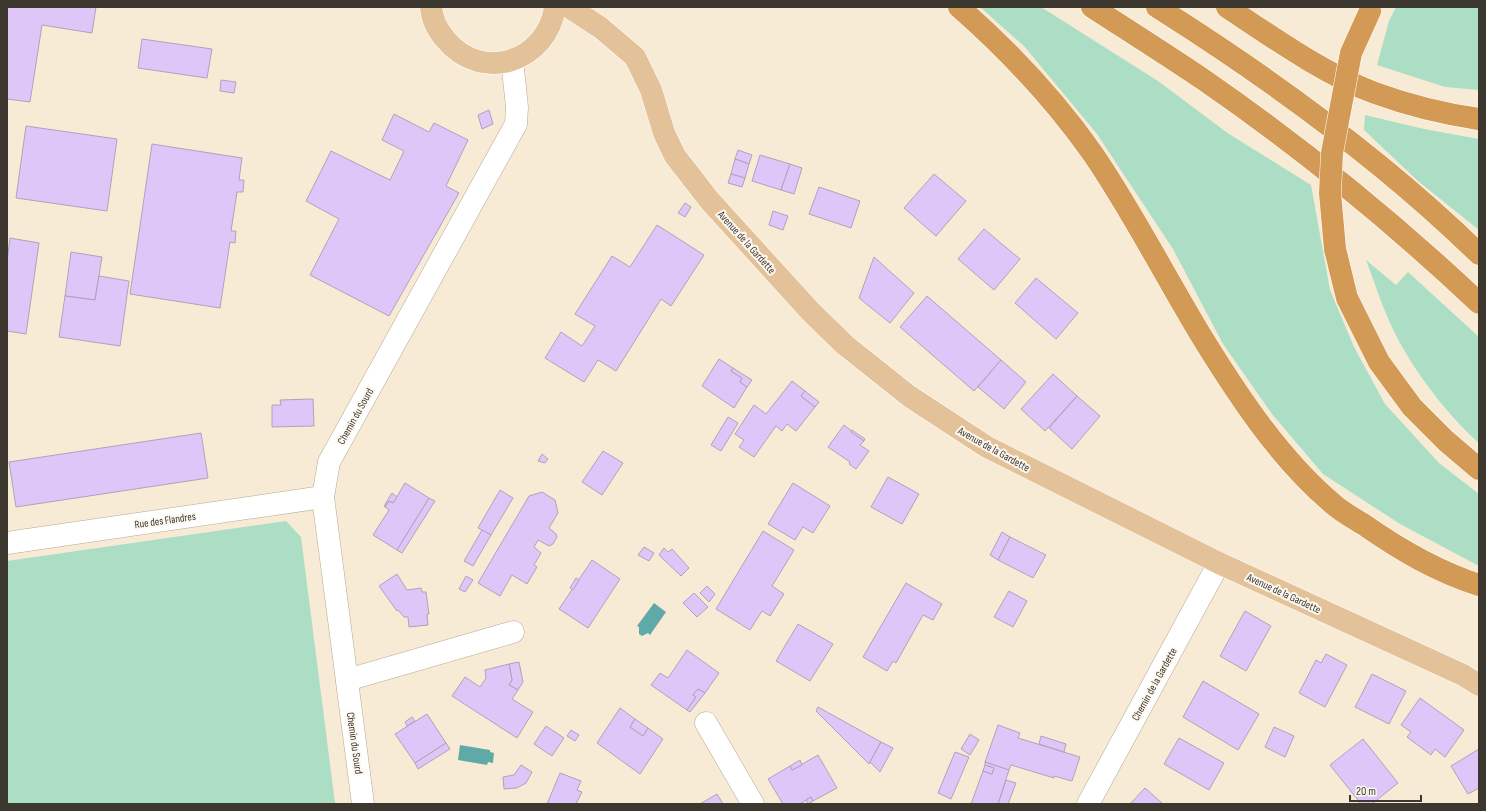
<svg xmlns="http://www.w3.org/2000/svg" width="1486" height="811" font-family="'Sofia Sans Condensed',sans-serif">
  <rect width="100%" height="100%" fill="#f8ebd5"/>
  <g fill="#acdec6">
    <path d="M 980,7 L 1041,7 L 1158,81 L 1229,134 L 1311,185 L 1330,290 L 1354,347 L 1385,404 L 1439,463 L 1479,494 L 1479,566 L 1400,524 L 1323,474 L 1272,414 L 1223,344 L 1173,249 L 1097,134 L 1024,46 Z"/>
    <path d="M 1396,7 L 1479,7 L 1479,90 L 1445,87 L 1377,65 L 1389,21 Z"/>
    <path d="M 1365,115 L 1424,129 L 1479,139 L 1479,230 L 1418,181 L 1364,130 Z"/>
    <path d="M 1366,260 L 1396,285 L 1408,272 L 1479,337 L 1479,443 C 1445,413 1409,365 1390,323 C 1381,303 1374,281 1366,260 Z"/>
    <path d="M 286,521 L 301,537 L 335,803 L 7,804 L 7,561 Z"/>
  </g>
  <g fill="#60a9a9">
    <path d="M 654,603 L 666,612 L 650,635 L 648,633 L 642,636 L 639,634 L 639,627 L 637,626 Z"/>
    <path d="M 460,745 L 490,750 L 490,752 L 494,753 L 493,763 L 488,762 L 487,765 L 458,760 Z"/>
  </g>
  <g fill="#dec6f9" stroke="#ada4b9">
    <path d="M 7,7 L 96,7 L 92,33 L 42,25 L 30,102 L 7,99 Z"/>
    <path d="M 142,39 L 212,49 L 207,78 L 138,68 Z"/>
    <path d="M 221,80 L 236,82 L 234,93 L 220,91 Z"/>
    <path d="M 489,110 L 493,124 L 482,129 L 478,115 Z"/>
    <path d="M 394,114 L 429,132 L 434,123 L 468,140 L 446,186 L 459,193 L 389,316 L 310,275 L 339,219 L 306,201 L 331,151 L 390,180 L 404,151 L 382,140 Z"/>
    <path d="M 26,126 L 117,139 L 107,211 L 16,198 Z"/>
    <path d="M 152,144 L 242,158 L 239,180 L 244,180 L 243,192 L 237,192 L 231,231 L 236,231 L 235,243 L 230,242 L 220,308 L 130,294 Z"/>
    <path d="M 738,150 L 752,155 L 749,164 L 735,159 Z"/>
    <path d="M 760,155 L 790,164 L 781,190 L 752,181 Z"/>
    <path d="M 735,159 L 749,164 L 745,178 L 731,174 Z"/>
    <path d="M 790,164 L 802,168 L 794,194 L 781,190 Z"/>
    <path d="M 731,174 L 745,178 L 742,187 L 728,183 Z"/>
    <path d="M 934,174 L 966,201 L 936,236 L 904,208 Z"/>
    <path d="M 819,187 L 860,201 L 851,228 L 809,214 Z"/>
    <path d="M 685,203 L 691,207 L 685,217 L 678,213 Z"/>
    <path d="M 773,211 L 788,216 L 783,230 L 769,225 Z"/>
    <path d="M 657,225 L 704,255 L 671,306 L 661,299 L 616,371 L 598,360 L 584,382 L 545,358 L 561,332 L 582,346 L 595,326 L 575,314 L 612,256 L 630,267 Z"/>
    <path d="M 984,229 L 1020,259 L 994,290 L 958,259 Z"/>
    <path d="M 10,238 L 39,243 L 26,334 L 7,331 L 7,261 Z"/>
    <path d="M 71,252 L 102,257 L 95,300 L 65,296 Z"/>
    <path d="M 874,257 L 914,293 L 890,323 L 859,298 Z"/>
    <path d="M 99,276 L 129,281 L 120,346 L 59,337 L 65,296 L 95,300 Z"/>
    <path d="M 1036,278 L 1078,313 L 1056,339 L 1015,303 Z"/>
    <path d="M 927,296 L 1001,360 L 974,391 L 900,327 Z"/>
    <path d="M 719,359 L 733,368 L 731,371 L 742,378 L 740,382 L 747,387 L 734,408 L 702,386 Z"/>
    <path d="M 1001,360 L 1026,382 L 1004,409 L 978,387 Z"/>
    <path d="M 733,368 L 752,380 L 747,387 L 740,382 L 742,378 L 731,371 Z"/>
    <path d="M 1053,374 L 1077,396 L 1045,431 L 1021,409 Z"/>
    <path d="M 792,381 L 805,391 L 801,396 L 815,407 L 796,431 L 787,424 L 782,431 L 776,426 L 754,457 L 739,447 L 744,440 L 735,434 L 754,405 L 766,414 Z"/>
    <path d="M 805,391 L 819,402 L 815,407 L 801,396 Z"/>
    <path d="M 1077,396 L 1100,416 L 1072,449 L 1049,428 Z"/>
    <path d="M 313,399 L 314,426 L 272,427 L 272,405 L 281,405 L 280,400 Z"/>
    <path d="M 728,417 L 738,423 L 721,451 L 711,445 Z"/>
    <path d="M 844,425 L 864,441 L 860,445 L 869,451 L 856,469 L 849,464 L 850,462 L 828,447 Z"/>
    <path d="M 852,430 L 865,439 L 864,441 L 851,432 Z"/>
    <path d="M 201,433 L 208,478 L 16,507 L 9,462 Z"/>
    <path d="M 603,451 L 623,463 L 602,495 L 582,482 Z"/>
    <path d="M 542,454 L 548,459 L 545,463 L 538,461 Z"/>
    <path d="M 888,477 L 919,494 L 902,524 L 871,507 Z"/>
    <path d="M 405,483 L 429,498 L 397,550 L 373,535 L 389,510 L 385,507 L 389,501 L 393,503 Z"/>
    <path d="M 793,483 L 830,506 L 813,533 L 803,527 L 795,540 L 768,524 Z"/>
    <path d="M 500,490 L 513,498 L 491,535 L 478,528 Z"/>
    <path d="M 542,492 L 555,500 L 558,513 L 549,528 L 556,534 L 557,537 L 553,544 L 549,546 L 538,540 L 534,547 L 541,553 L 534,565 L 537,567 L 527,584 L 512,575 L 500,596 L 478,583 L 529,496 Z"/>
    <path d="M 392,493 L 397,497 L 393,503 L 389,501 L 385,507 L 384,506 Z"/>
    <path d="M 429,498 L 435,501 L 402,553 L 397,550 Z"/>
    <path d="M 482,530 L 491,535 L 473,566 L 464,561 Z"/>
    <path d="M 763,531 L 794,550 L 772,586 L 784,594 L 770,616 L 762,611 L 750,630 L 716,609 Z"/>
    <path d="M 1002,532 L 1010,537 L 998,560 L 990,555 Z"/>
    <path d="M 1010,537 L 1046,555 L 1033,578 L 998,560 Z"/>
    <path d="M 644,547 L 654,553 L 649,561 L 638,555 Z"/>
    <path d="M 664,548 L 668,552 L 672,549 L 689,568 L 681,576 L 659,555 Z"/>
    <path d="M 592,560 L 620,579 L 588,628 L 559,609 Z"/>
    <path d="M 397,574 L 407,590 L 421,588 L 422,592 L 426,592 L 429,614 L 427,614 L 428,625 L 409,627 L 408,617 L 404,617 L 398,610 L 397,611 L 379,586 Z"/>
    <path d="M 466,576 L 473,580 L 465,592 L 459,589 Z"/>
    <path d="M 576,578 L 579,580 L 573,590 L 570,588 Z"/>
    <path d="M 906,583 L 942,604 L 933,620 L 923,615 L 896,663 L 893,661 L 887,671 L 863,657 Z"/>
    <path d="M 707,586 L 715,594 L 709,602 L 700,593 Z"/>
    <path d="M 1009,591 L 1027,601 L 1013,627 L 994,617 Z"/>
    <path d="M 694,593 L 708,607 L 697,617 L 683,603 Z"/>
    <path d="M 1245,611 L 1271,626 L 1246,671 L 1220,656 Z"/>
    <path d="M 798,624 L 833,644 L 810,681 L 776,661 Z"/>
    <path d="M 687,650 L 719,673 L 705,693 L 698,689 L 693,695 L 696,697 L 687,710 L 651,685 L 660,673 L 668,678 Z"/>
    <path d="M 1326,654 L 1347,665 L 1325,707 L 1299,693 L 1316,660 L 1321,663 Z"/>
    <path d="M 519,662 L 523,682 L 518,690 L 509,685 L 512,680 L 509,664 Z"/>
    <path d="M 509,664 L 512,680 L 509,685 L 518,690 L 512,699 L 533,712 L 517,738 L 452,696 L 465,677 L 480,687 L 486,678 L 485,670 Z"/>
    <path d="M 1372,674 L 1406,691 L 1389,724 L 1355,707 Z"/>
    <path d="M 1203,681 L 1259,714 L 1238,750 L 1183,717 Z"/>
    <path d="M 698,689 L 705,693 L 690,712 L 687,710 L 696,697 L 693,695 Z"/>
    <path d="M 1420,698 L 1464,730 L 1445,757 L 1435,749 L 1431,755 L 1407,737 L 1411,732 L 1401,725 Z"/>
    <path d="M 818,707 L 881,742 L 869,764 L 816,711 Z"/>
    <path d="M 620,708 L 635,719 L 630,727 L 643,736 L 648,728 L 663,739 L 640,774 L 597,743 Z"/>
    <path d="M 427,714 L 446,743 L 415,763 L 395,734 Z"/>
    <path d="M 412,717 L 415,721 L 407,726 L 405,722 Z"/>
    <path d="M 635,719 L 648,728 L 643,736 L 630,727 Z"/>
    <path d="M 998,725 L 1020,733 L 1018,738 L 1080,757 L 1072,781 L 1054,776 L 1054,778 L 1011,765 L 1009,770 L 985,762 Z"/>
    <path d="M 546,726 L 564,738 L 552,756 L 534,744 Z"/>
    <path d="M 1274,727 L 1294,736 L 1285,757 L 1265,747 Z"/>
    <path d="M 571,730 L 579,735 L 575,741 L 567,736 Z"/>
    <path d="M 970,734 L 979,740 L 970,755 L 961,749 Z"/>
    <path d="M 1041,736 L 1066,744 L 1064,752 L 1039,744 Z"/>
    <path d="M 1179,738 L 1224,763 L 1209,790 L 1164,764 Z"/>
    <path d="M 1363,739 L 1398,783 L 1372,804 L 1361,804 L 1330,765 Z"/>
    <path d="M 881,742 L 893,748 L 880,772 L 870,762 Z"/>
    <path d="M 446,743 L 450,749 L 418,769 L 415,763 Z"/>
    <path d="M 1479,749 L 1479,788 L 1468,794 L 1451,766 Z"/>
    <path d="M 955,752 L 969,757 L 951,799 L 938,793 Z"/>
    <path d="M 818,755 L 837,788 L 813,801 L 811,797 L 800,804 L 783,804 L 768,779 L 790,766 L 792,770 Z"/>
    <path d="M 800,760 L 802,765 L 792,770 L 790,766 Z"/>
    <path d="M 985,762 L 1009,770 L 999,801 L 998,804 L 971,804 L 983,771 L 992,774 L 994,768 L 985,765 Z"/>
    <path d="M 521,765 L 532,772 L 526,783 L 517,788 L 504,789 L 503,777 L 514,775 Z"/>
    <path d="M 985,765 L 994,768 L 992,774 L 983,771 Z"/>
    <path d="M 560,773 L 581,781 L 577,790 L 582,792 L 576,804 L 547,804 Z"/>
    <path d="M 1006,780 L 1016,783 L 1008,804 L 998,804 Z"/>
    <path d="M 1145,788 L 1163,804 L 1130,804 Z"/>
    <path d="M 717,794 L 723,804 L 700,804 Z"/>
    <path d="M 811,797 L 813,801 L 808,804 L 806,800 Z"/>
  </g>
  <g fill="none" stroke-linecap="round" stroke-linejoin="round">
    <defs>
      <g id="minor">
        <path d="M 7,543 L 323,497"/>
        <path d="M 347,680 L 513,632"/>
        <path d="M 706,723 L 753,804"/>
        <path d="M 363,804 L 323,497 L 329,462 L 516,124 L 517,107 L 512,60"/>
        <path d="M 1088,804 L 1219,563"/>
      </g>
      <g id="major">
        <path d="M 431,7 C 432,19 438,31 446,40 C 482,83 547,62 555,7"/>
        <path d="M 569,7 L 601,28 L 635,57 L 651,90 L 664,133 L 675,156 L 710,201 L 811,312 L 845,345 L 909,396 L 987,447 L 1219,563 L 1463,675 L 1479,685"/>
      </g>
      <g id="highway">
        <path d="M 959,7 C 1009,51 1055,100 1093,154 C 1134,214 1167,280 1205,342 C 1241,400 1281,460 1333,504 C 1342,512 1353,518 1363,524 C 1400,550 1436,571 1479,585"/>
        <path d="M 1092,7 C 1129,31 1167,55 1204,80 C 1301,147 1393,222 1479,303"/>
        <path d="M 1157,7 C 1271,79 1382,159 1479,254"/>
        <path d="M 1227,7 C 1272,37 1324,74 1375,93 C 1408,105 1444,114 1479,119"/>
        <path d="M 1335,249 L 1347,298 L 1379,362 L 1412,407 L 1446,441 L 1479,469"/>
      </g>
    </defs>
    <use href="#minor" stroke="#b5a993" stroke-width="23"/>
    <use href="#major" stroke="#fff" stroke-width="23"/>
    <use href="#highway" stroke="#fff" stroke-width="23"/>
    <use href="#minor" stroke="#fff" stroke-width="22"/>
    <use href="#major" stroke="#e4c299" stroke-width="22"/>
    <use href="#highway" stroke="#d29a55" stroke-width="22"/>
    <defs>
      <path id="highway-bridge" d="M 1335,249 L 1330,193 L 1332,153 L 1351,53 L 1370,11"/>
    </defs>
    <use href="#highway-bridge" stroke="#fff" stroke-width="23" stroke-linecap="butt"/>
    <use href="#highway-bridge" stroke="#d29a55" stroke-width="22"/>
  </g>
  <g text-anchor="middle" stroke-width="4" stroke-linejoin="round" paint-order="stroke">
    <g font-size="11" fill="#3c372f" stroke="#fef9f0">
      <text transform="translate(747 242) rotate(48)" y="4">Avenue de la Gardette</text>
      <text transform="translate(355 416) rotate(-61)" y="4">Chemin du Sourd</text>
      <text transform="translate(994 449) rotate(29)" y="4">Avenue de la Gardette</text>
      <text transform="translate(165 520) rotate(-8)" y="4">Rue des Flandres</text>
      <text transform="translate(1284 593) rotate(25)" y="4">Avenue de la Gardette</text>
      <text transform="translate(1154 684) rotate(-61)" y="4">Chemin de la Gardette</text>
      <text transform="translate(355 743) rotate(82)" y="4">Chemin du Sourd</text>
    </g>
  </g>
  <rect width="1486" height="811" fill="none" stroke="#3c372f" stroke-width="16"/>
  <path d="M1350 795v6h71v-6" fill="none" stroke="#3c372f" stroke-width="2"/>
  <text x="1356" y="795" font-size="12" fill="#3c372f" stroke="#fef9f0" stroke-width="3" paint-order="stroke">20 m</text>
</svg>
